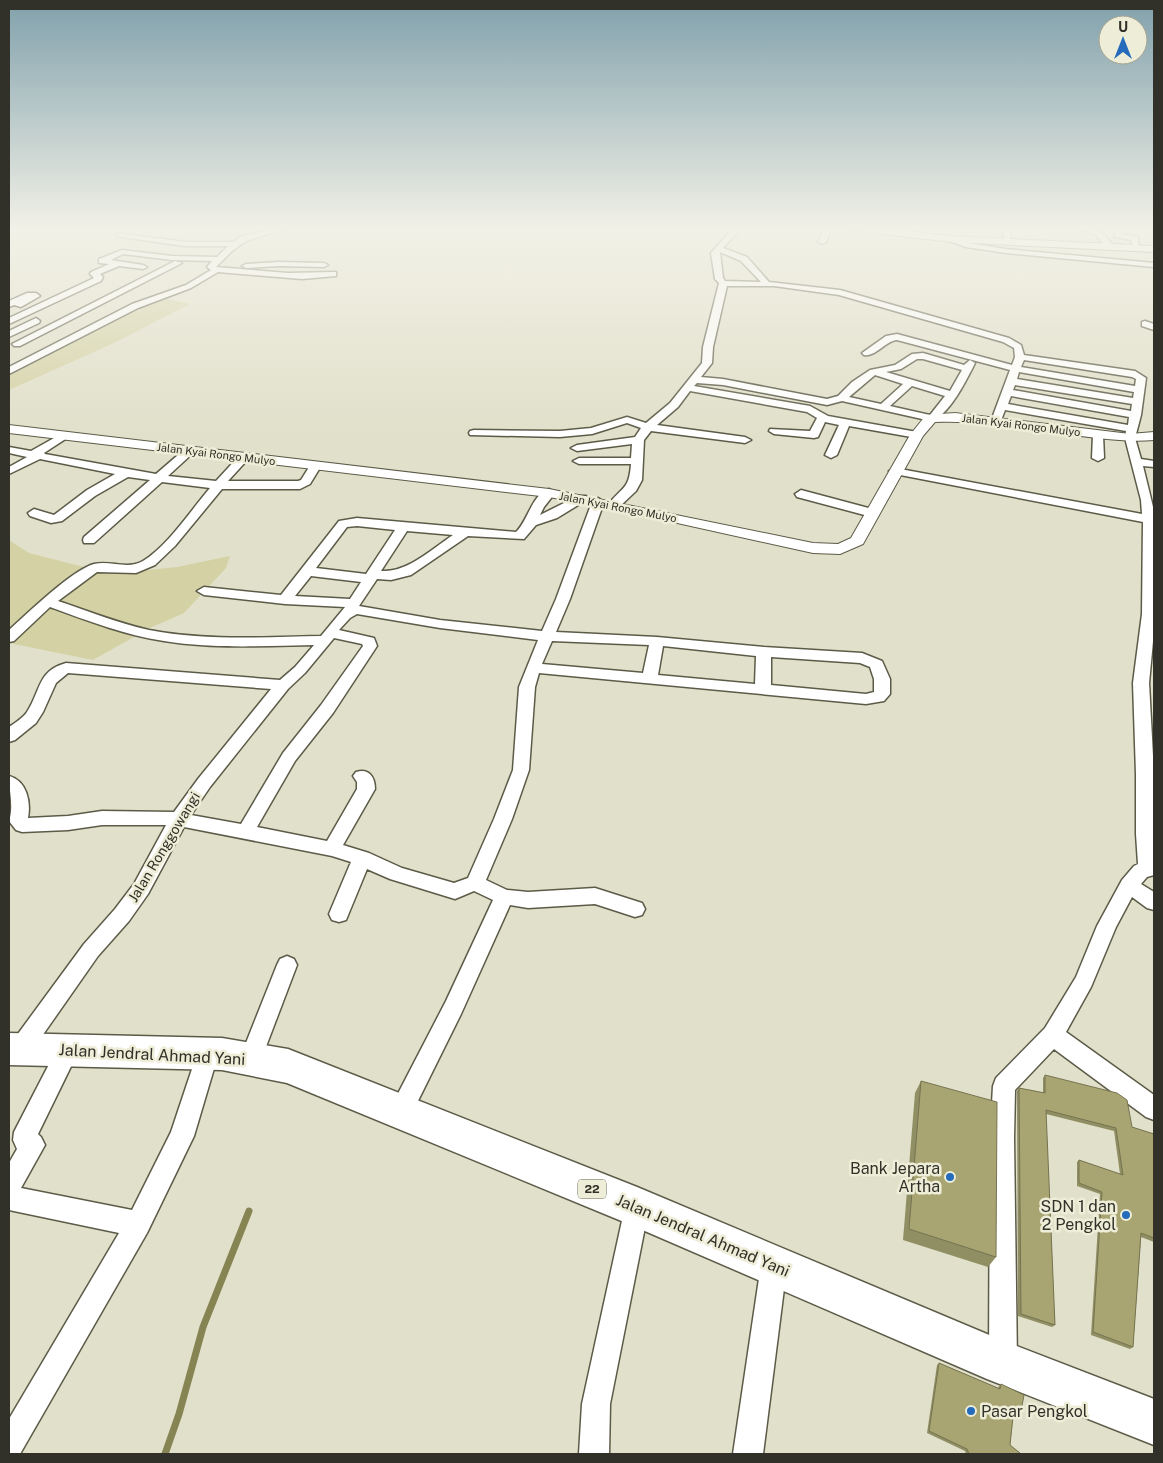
<svg xmlns="http://www.w3.org/2000/svg" width="1163" height="1463" font-family="'Public Sans',sans-serif">
  <rect width="100%" height="100%" fill="#e1e0ca"/>
  <g fill="#d4d2a5">
    <path d="M 162,298 L 190,304 L 114,343 L 9,390 L 9,372 L 148,301 Z"/>
    <path d="M 9,540 L 29,553 L 96,570 L 139,571 L 177,567 L 230,556 L 226,568 L 184,613 L 150,628 L 93,660 L 9,643 Z"/>
  </g>
  <g fill="none" stroke-linecap="round" stroke-linejoin="round">
    <path stroke="#878453" stroke-width="7" d="M 165,1454 L 179,1414 L 203,1327 L 249,1211"/>
    <defs>
      <g id="minor">
        <path d="M 280,227 L 291,227 L 246,241 L 232,251 L 216,267 L 288,273 L 333,272 L 336,272 L 336,276 L 302,279 L 218,272 L 191,288 L 138,308 L 9,374 L 9,367 L 132,304 L 186,285 L 211,270 L 207,267 L 212,261 L 172,260 L 123,254 L 111,260 L 143,265 L 147,267 L 143,269 L 119,266 L 100,274 L 103,277 L 101,281 L 9,324 L 9,318 L 94,278 L 90,274 L 91,272 L 109,264 L 99,263 L 99,259 L 122,250 L 172,256 L 217,257 L 228,246 L 185,246 L 121,237 L 117,235 L 118,233 L 185,242 L 234,242 L 240,237 Z"/>
        <path d="M 734,227 L 742,227 L 723,248 L 747,257 L 769,282 L 840,290 L 1009,338 L 1021,345 L 1024,355 L 1135,371 L 1146,378 L 1141,415 L 1135,438 L 1141,459 L 1154,461 L 1154,467 L 1143,466 L 1154,511 L 1154,631 L 1149,683 L 1154,774 L 1154,875 L 1147,877 L 1141,884 L 1154,892 L 1154,910 L 1147,908 L 1132,897 L 1116,927 L 1091,987 L 1066,1032 L 1154,1095 L 1154,1120 L 1146,1117 L 1054,1049 L 1015,1090 L 1014,1138 L 1017,1363 L 1013,1373 L 1003,1377 L 993,1373 L 989,1363 L 990,1138 L 993,1086 L 996,1078 L 1045,1028 L 1076,977 L 1097,926 L 1122,880 L 1134,866 L 1138,864 L 1136,834 L 1136,774 L 1133,683 L 1142,614 L 1143,522 L 895,474 L 889,471 L 895,468 L 1142,514 L 1141,500 L 1125,438 L 1126,431 L 1005,410 L 1000,423 L 992,423 L 991,421 L 1010,370 L 897,340 C 885,341 876,357 864,355 L 862,353 L 886,336 L 897,334 L 1012,365 L 1015,357 L 1014,348 L 1003,342 L 839,295 L 774,286 L 727,286 L 713,347 L 712,363 L 701,377 L 723,379 L 827,399 L 838,396 L 852,382 L 870,370 L 895,365 L 912,354 L 923,353 L 964,365 L 970,360 L 975,363 C 967,379 949,416 931,421 L 842,401 L 827,405 L 723,385 L 697,383 L 694,386 L 810,406 L 828,416 L 917,432 L 922,435 L 917,438 L 849,426 L 837,455 L 831,458 L 825,455 L 839,425 L 825,422 L 818,437 L 814,438 L 774,434 L 769,431 L 770,429 L 810,431 L 817,418 L 807,412 L 690,391 L 678,407 L 657,425 L 745,437 L 751,440 L 745,443 L 651,431 L 644,440 L 642,480 L 636,491 L 618,508 L 614,509 L 608,505 C 622,486 629,491 631,464 L 579,464 L 573,461 L 579,458 L 631,458 L 632,444 L 577,451 L 571,448 L 577,445 L 635,437 L 641,428 L 627,423 L 592,434 L 560,437 L 470,435 L 469,433 L 470,431 L 474,430 L 560,431 L 591,428 L 627,417 L 646,423 L 670,403 L 702,363 L 703,347 L 719,283 L 715,279 L 711,253 ZM 720,252 L 741,261 L 761,282 L 725,281 L 723,278 ZM 917,359 L 923,359 L 962,370 L 950,391 L 886,372 L 901,369 ZM 1024,360 L 1132,377 L 1136,379 L 1135,386 L 1021,367 ZM 1019,372 L 1134,392 L 1133,398 L 1017,379 ZM 875,375 L 903,384 L 881,404 L 849,397 ZM 1015,385 L 1132,404 L 1131,411 L 1013,390 ZM 912,386 L 945,396 L 930,415 L 890,406 ZM 1011,396 L 1129,417 L 1128,425 L 1008,404 Z"/>
        <path d="M 825,227 L 832,227 L 826,242 L 822,244 L 818,242 Z"/>
        <path d="M 997,227 L 1010,227 L 1011,243 L 1005,243 L 1003,230 Z"/>
        <path d="M 1072,227 C 1093,226 1100,229 1113,245 L 1106,247 L 1095,234 Z"/>
        <path d="M 1114,227 L 1122,227 L 1122,234 L 1138,237 L 1139,249 L 1133,249 L 1131,240 L 1115,237 Z"/>
        <path d="M 1147,227 L 1154,227 L 1154,229 L 1148,229 Z"/>
        <path d="M 949,237 L 955,237 L 968,243 L 1006,249 L 1154,263 L 1154,267 L 1006,253 L 966,247 L 949,241 Z"/>
        <path d="M 175,261 L 182,263 L 20,346 L 14,346 L 12,344 Z"/>
        <path d="M 279,262 L 324,263 L 328,265 L 324,267 L 279,266 L 246,268 L 242,266 L 246,264 Z"/>
        <path d="M 27,293 L 36,293 L 40,296 L 21,307 L 14,305 L 9,307 L 9,301 Z"/>
        <path d="M 36,318 L 40,321 L 39,323 L 9,337 L 9,331 Z"/>
        <path d="M 1145,321 L 1154,324 L 1154,330 L 1142,326 L 1142,322 Z"/>
        <path d="M 1098,432 L 1103,435 L 1104,458 L 1098,461 L 1092,458 L 1093,435 Z"/>
        <path d="M 63,433 L 68,436 L 67,438 L 44,453 L 45,454 L 156,474 L 185,449 L 193,449 L 195,451 L 193,453 L 168,476 L 216,481 L 240,455 L 244,454 L 250,457 L 228,481 L 298,481 L 301,480 L 311,464 L 315,463 L 321,466 L 310,484 L 300,489 L 222,489 L 175,546 L 155,565 L 136,573 L 97,572 L 58,601 C 88,611 118,623 149,630 C 205,641 265,637 321,636 L 345,607 L 285,604 L 204,595 L 197,591 L 204,587 L 281,595 L 339,521 L 357,518 L 516,532 C 528,521 532,494 549,489 L 555,493 L 544,507 L 540,515 L 578,496 L 586,496 L 588,499 L 557,518 L 536,525 L 524,539 L 468,536 L 411,575 L 391,580 L 377,579 L 359,606 L 440,620 L 542,631 L 556,599 L 592,502 L 598,498 L 604,502 L 570,599 L 556,632 L 657,637 L 764,647 L 862,653 L 882,661 L 890,679 L 890,694 L 884,701 L 866,704 L 539,673 L 535,687 L 529,770 L 512,819 L 486,880 L 507,890 L 528,892 L 595,888 L 642,903 L 645,909 L 642,915 L 635,917 L 595,904 L 528,908 L 510,905 L 461,1014 L 409,1119 L 401,1122 L 393,1119 L 389,1111 L 446,1001 L 493,900 L 474,891 L 455,899 L 390,879 L 367,869 L 346,920 L 339,922 L 332,920 L 329,914 L 351,862 L 332,856 L 184,827 L 148,894 L 129,921 L 98,956 L 28,1056 L 20,1059 L 12,1056 L 9,1049 L 12,1042 L 84,944 L 115,909 L 134,884 L 166,825 L 102,825 L 68,830 L 22,832 L 16,830 L 9,821 C 14,806 9,792 9,776 C 27,781 31,802 28,818 L 68,816 L 102,811 L 174,812 L 198,779 L 271,689 L 68,673 L 56,683 L 43,712 L 36,723 L 15,740 L 9,742 L 9,727 C 15,723 23,718 27,712 C 41,691 37,671 66,663 L 280,680 L 295,667 L 314,645 C 264,646 213,649 164,641 C 125,635 88,621 50,607 L 14,641 L 9,642 L 9,630 C 27,614 72,570 94,564 C 110,560 128,570 143,561 C 168,546 191,510 210,488 L 162,482 L 94,543 L 84,543 L 83,540 L 84,537 L 150,480 L 128,477 L 95,496 L 62,521 L 51,523 L 30,516 L 28,513 L 34,509 L 54,515 L 87,490 L 115,474 L 40,459 L 9,474 L 9,467 L 27,457 L 9,453 L 9,447 L 31,451 ZM 357,526 L 395,530 L 366,574 L 316,568 L 347,527 ZM 407,531 L 453,535 C 432,549 407,573 381,571 ZM 311,576 L 361,582 L 350,599 L 295,596 ZM 357,614 L 440,628 L 538,640 L 519,687 L 513,770 L 494,819 L 468,878 L 454,883 L 402,868 L 369,853 L 343,845 L 375,789 C 375,777 369,768 356,772 L 353,776 L 357,782 L 357,789 L 327,841 L 257,827 L 295,761 L 333,713 L 377,646 L 374,638 L 339,630 L 350,618 ZM 334,638 L 362,644 L 363,646 L 321,705 L 283,753 L 241,824 L 191,815 L 210,787 L 288,689 L 305,673 ZM 552,641 L 649,645 L 643,673 L 542,664 ZM 663,646 L 756,656 L 755,684 L 658,675 ZM 771,657 L 860,663 L 870,667 L 874,679 L 874,692 L 866,694 L 771,685 Z"/>
        <path d="M 801,490 L 876,510 L 878,513 L 872,517 L 797,497 L 795,494 Z"/>
        <path d="M 287,956 L 294,959 L 297,965 L 259,1065 L 251,1068 L 243,1065 L 240,1058 L 277,965 L 280,959 Z"/>
        <path d="M 68,1040 L 76,1043 L 79,1050 L 38,1134 L 41,1137 L 45,1145 L 21,1188 L 132,1210 L 171,1132 L 199,1048 L 207,1045 L 215,1048 L 218,1055 L 194,1136 L 147,1233 L 20,1454 L 9,1454 L 9,1419 L 119,1233 L 9,1210 L 9,1163 L 17,1149 L 13,1140 L 14,1132 L 60,1043 Z"/>
        <path d="M 637,1195 L 646,1198 L 649,1207 L 610,1404 L 609,1454 L 579,1454 L 582,1404 L 625,1207 L 628,1198 Z"/>
        <path d="M 774,1252 L 783,1256 L 787,1265 L 763,1454 L 733,1454 L 761,1265 L 765,1256 Z"/>
      </g>
      <g id="tertiary">
        <path d="M 846,227 L 871,227 L 952,236 L 1154,246 L 1154,252 L 952,242 L 850,230 Z"/>
        <path d="M 955,413 L 1130,434 L 1154,432 L 1154,440 C 1129,442 1106,439 1081,436 C 1033,430 983,420 935,422 L 923,436 L 863,544 L 840,554 L 813,553 L 614,509 L 549,497 L 9,433 L 9,425 L 549,489 L 813,543 L 838,544 L 851,538 L 910,435 L 926,415 Z"/>
      </g>
      <path id="trunk" d="M 9,1033 L 222,1038 L 288,1049 L 637,1187 L 1006,1342 L 1154,1399 L 1154,1445 L 987,1379 L 624,1222 L 287,1083 L 222,1070 L 9,1065 Z"/>
    </defs>
    <use href="#minor" stroke="#5c5b48" stroke-width="3"/>
    <use href="#tertiary" stroke="#5c5b48" stroke-width="2"/>
    <use href="#trunk" stroke="#5c5b48" stroke-width="3"/>
    <use href="#minor" fill="#fff" fill-rule="evenodd"/>
    <use href="#tertiary" fill="#fff" fill-rule="evenodd"/>
    <use href="#trunk" fill="#fff" fill-rule="evenodd"/>
  </g>
  <g fill="#908e63">
    <path d="M 1045,1075 L 1132,1127 L 1154,1134 L 1154,1242 L 1141,1237 L 1133,1347 L 1130,1349 L 1091,1335 L 1100,1194 L 1077,1186 L 1077,1162 L 1079,1160 L 1120,1174 L 1114,1131 L 1046,1114 L 1055,1325 L 1052,1327 L 1018,1316 L 1017,1091 L 1019,1088 L 1043,1093 L 1043,1078 Z"/>
    <path d="M 921,1081 L 996,1257 L 988,1267 L 903,1240 L 915,1093 Z"/>
    <path d="M 939,1363 L 998,1388 L 999,1386 L 1001,1384 L 1021,1411 L 1018,1413 L 1014,1410 L 1010,1445 L 1020,1454 L 966,1454 L 965,1451 L 927,1433 L 937,1365 Z"/>
  </g>
  <g fill="#a8a573" stroke="#767450">
    <path d="M 1045,1075 L 1117,1093 L 1127,1100 L 1132,1127 L 1154,1134 L 1154,1238 L 1141,1233 L 1133,1347 L 1093,1332 L 1102,1192 L 1079,1183 L 1079,1160 L 1123,1175 L 1116,1128 L 1046,1110 L 1055,1325 L 1021,1314 L 1019,1088 L 1045,1093 Z"/>
    <path d="M 921,1081 L 997,1102 L 996,1257 L 909,1229 Z"/>
    <path d="M 939,1363 L 1000,1389 L 1001,1384 L 1024,1395 L 1021,1411 L 1014,1407 L 1010,1445 L 1020,1453 L 1020,1454 L 969,1454 L 967,1449 L 929,1431 Z"/>
  </g>
  <linearGradient id="sky" x2="0" y2="1"><stop stop-color="#81a1ac"/><stop offset="0.53" stop-color="#f2f1e7"/><stop offset="1" stop-color="#f2f1e7" stop-opacity="0"/></linearGradient>
  <rect width="1163" height="432" fill="url(#sky)"/>
  <g fill="#246bbb" stroke="#eeedd7" stroke-width="2">
    <circle cx="950" cy="1177" r="5"/>
    <circle cx="1126" cy="1215" r="5"/>
    <circle cx="971" cy="1411" r="5"/>
  </g>
  <g text-anchor="middle" stroke-width="5" stroke-linejoin="round" paint-order="stroke">
    <g font-size="11" fill="#323129" stroke="#eeedd7">
      <text transform="translate(1021 425) rotate(7)" y="4">Jalan Kyai Rongo Mulyo</text>
      <text transform="translate(216 454) rotate(7)" y="4">Jalan Kyai Rongo Mulyo</text>
      <text transform="translate(618 507) rotate(11)" y="4">Jalan Kyai Rongo Mulyo</text>
    </g>
    <rect fill="#eeedd7" stroke="#6a695d" stroke-width="1" x="578" y="1179.5" width="28" height="19" rx="4"/>
    <g font-size="12" font-weight="bold" fill="#323129">
      <text x="592" y="1193">22</text>
    </g>
    <g font-size="14" fill="#323129" stroke="#eeedd7">
      <text transform="translate(164 847) rotate(-59)" y="5">Jalan Ronggowangi</text>
    </g>
    <g font-size="16" fill="#323129" stroke="#eeedd7">
      <text transform="translate(152 1054) rotate(3)" y="6">Jalan Jendral Ahmad Yani</text>
      <text transform="translate(703 1235) rotate(23)" y="6">Jalan Jendral Ahmad Yani</text>
    </g>
    <g font-size="16" fill="#323129" stroke="#eeedd7" text-anchor="end">
      <text x="940" y="1174">Bank Jepara<tspan x="940" dy="18">Artha</tspan></text>
      <text x="1116" y="1212">SDN 1 dan<tspan x="1116" dy="18">2 Pengkol</tspan></text>
      <text x="981" y="1417" text-anchor="start">Pasar Pengkol</text>
    </g>
  </g>
  <rect width="1163" height="1463" fill="none" stroke="#323129" stroke-width="20"/>
  <g transform="translate(1123 40)"><circle r="24" fill="#eeedd7" stroke="#a3a291"/>
  <path d="M0-4L9 19L0 12L-9 19Z" fill="#246bbb"/>
  <text y="-8" font-size="14" font-weight="bold" text-anchor="middle" fill="#323129">U</text>
  </g>
</svg>
